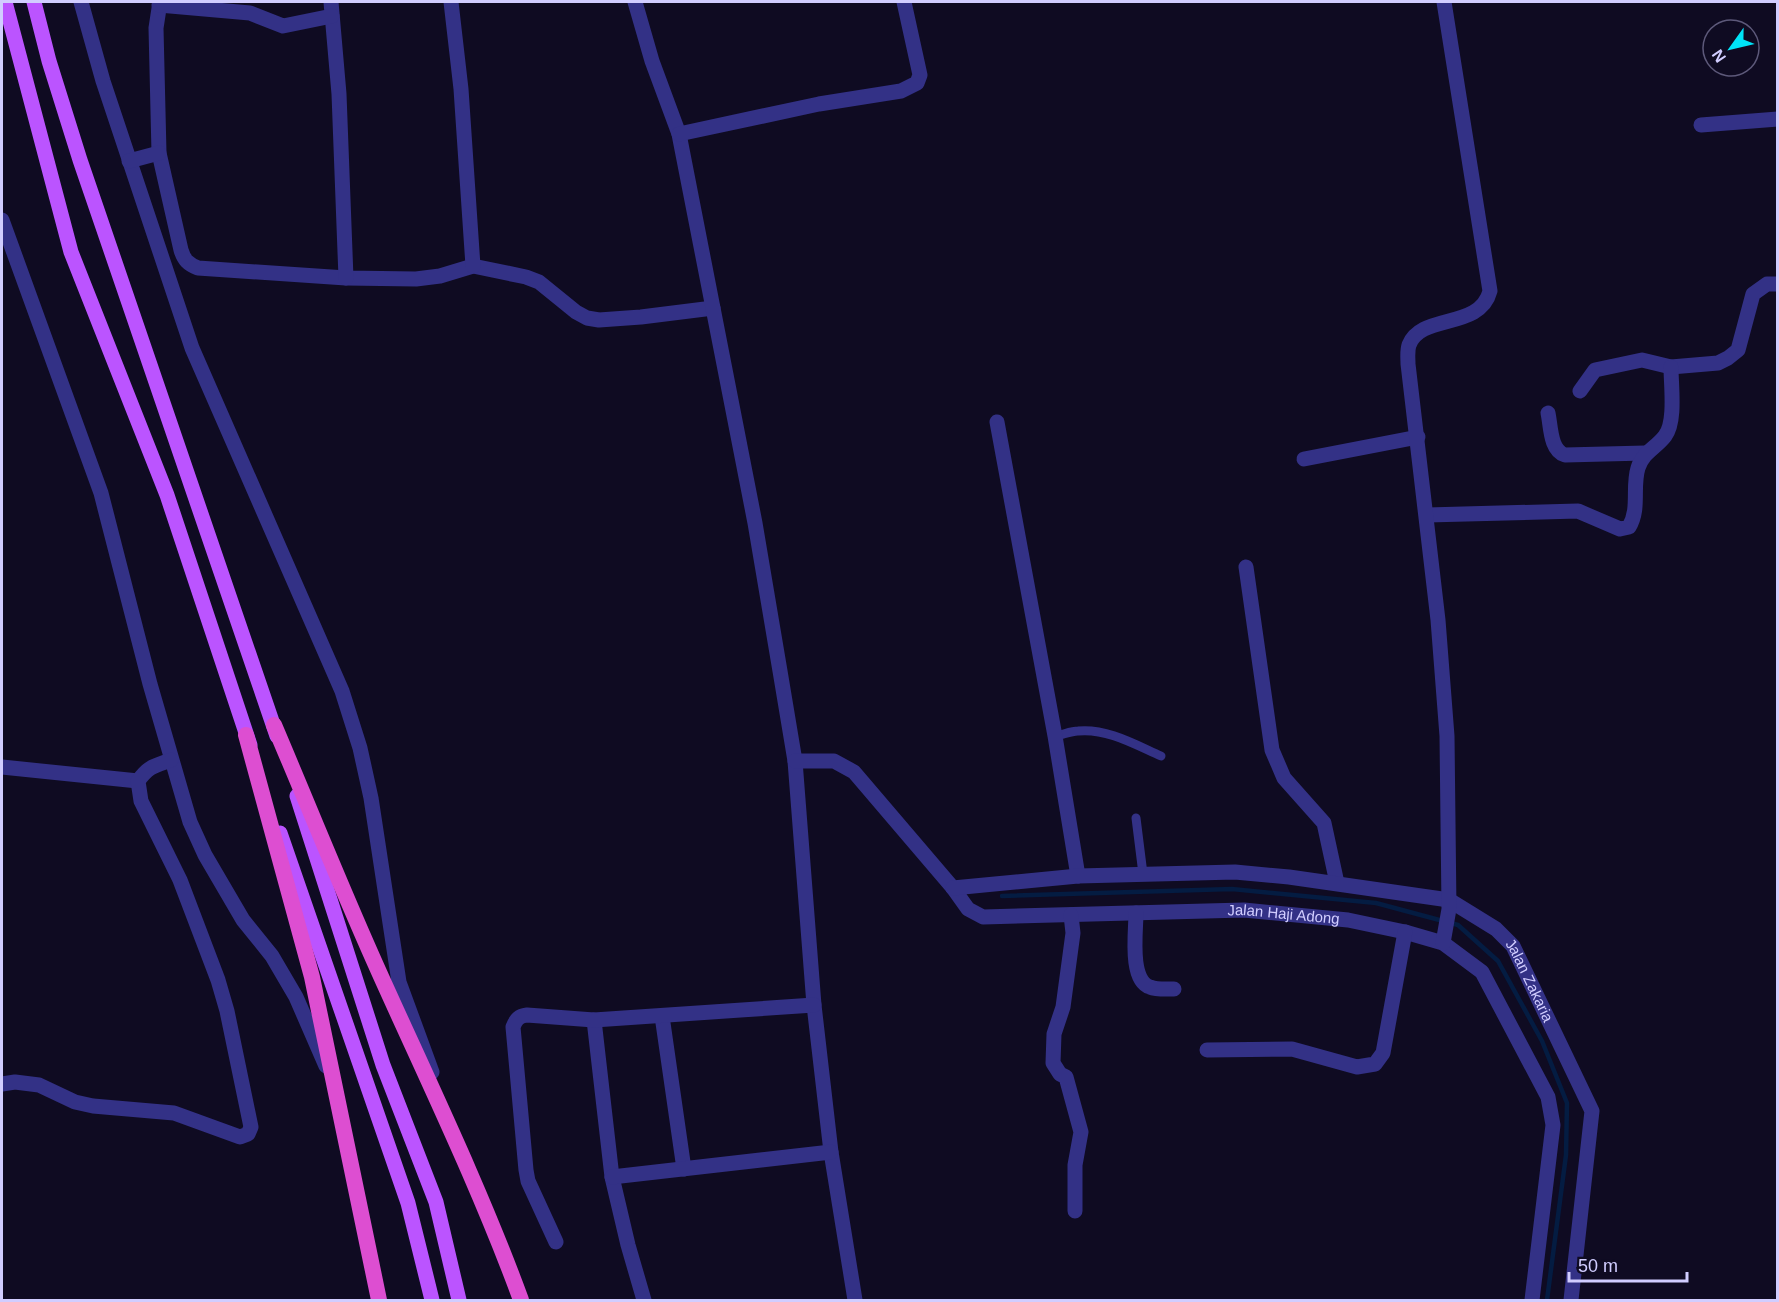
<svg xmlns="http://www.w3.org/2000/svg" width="1779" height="1302" font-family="Arial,sans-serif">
  <rect width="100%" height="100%" fill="#0f0b22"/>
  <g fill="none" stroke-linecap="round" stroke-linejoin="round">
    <path stroke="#041c42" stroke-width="4.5" d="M 1002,896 L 1232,889 L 1376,903 L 1458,925 L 1498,961 L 1542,1041 L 1567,1103 L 1566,1155 L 1547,1300"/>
    <g stroke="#333186" stroke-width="9">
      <path d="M 1055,736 C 1062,735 1071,731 1078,731 C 1107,728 1136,745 1161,756"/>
      <path d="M 1136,818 L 1143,874"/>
    </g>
    <g stroke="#333186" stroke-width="15">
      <path d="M 81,2 L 103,81 L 192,348 L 342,691 L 360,748 L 371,798 L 399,982 L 432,1072"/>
      <path d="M 160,2 L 156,28 L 159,153 L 181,250 C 184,260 188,264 198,268 L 346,278 L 416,279 L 440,276 L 473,266 L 526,277 L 539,282 L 576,312 L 587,318 L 599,320 L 641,317 L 713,308"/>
      <path d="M 331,2 L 339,94 L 346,278"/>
      <path d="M 451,2 L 461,89 L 473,266"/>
      <path d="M 635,2 L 652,61 L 679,134 L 755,523 L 780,671 L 795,761 L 814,1005 L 831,1152 L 855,1300"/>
      <path d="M 159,5 L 250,13 L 283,26 L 332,16"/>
      <path d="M 1701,125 L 1778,119"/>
      <path d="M 679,134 L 819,104 L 901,91 L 917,83 L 920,75 L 904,2"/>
      <path d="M 129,161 L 159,153"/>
      <path d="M 2,220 L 101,493 L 150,684 L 190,822 L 205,855 L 243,920 L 272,956 L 296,997 L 326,1066"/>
      <path d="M 1580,391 L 1595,370 L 1642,360 L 1671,367 L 1718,363 L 1728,358 L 1738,350 L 1753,294 L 1767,284 L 1778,284"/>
      <path d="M 1548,413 C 1551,427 1550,450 1565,455 L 1645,453"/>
      <path d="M 997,422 L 1055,736 L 1078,876"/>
      <path d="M 1304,459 L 1418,437"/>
      <path d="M 1427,515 L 1578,511 L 1620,529 L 1629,527 C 1640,509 1632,487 1638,468 C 1643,452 1656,448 1665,436 C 1676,422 1671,386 1671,367"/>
      <path d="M 1246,567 L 1272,750 L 1284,778 L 1324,823 L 1337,883"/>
      <path id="s1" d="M 795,761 L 834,761 L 854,772 L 953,888 L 968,909 L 983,917 L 1244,910 L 1348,920 L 1405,932 L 1443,943 L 1482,972 L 1548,1097 L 1553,1125 L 1532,1300"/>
      <path d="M 2,767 L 138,781"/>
      <path id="s2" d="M 953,888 L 1078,876 L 1235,872 L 1289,877 L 1449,900 L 1496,929 L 1513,946 L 1592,1111 L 1571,1300"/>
      <path d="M 1136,913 C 1136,931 1129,980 1150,987 C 1157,990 1167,989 1174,989"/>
      <path d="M 1071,915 L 1073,933 L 1063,1007 L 1054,1034 L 1053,1063 L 1060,1074 L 1066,1077 L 1081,1132 L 1075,1165 L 1075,1211"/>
      <path d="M 1443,943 L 1449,909 L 1447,736 L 1438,620 L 1408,364 C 1408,358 1407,351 1409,345 C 1421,313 1480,330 1490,291 L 1444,2"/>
      <path d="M 662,1016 L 684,1169"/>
      <path d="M 594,1020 L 612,1177 L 628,1245 L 644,1300"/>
      <path d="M 1207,1050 L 1292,1049 L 1357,1067 L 1375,1064 L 1383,1053 L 1405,932"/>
      <path d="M 2,1084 L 15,1082 L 39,1085 L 75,1102 L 93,1106 L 174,1113 L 240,1137 L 248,1134 L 251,1127 L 227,1011 L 218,980 L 180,880 L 141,801 L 138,781 C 149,766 154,766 171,760"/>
      <path d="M 612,1177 L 831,1152"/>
      <path d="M 556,1242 L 528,1181 L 526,1170 L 513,1027 C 516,1019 519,1016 527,1015 L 594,1020 L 814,1005"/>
    </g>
    <g stroke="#bb54ff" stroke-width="15">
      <path d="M 5,2 L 71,252 L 167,495 L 250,745"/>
      <path d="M 34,2 L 49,61 L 80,160 L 277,736"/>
      <path d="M 297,796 L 383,1065 L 436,1202 L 459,1300"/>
      <path d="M 280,833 L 408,1203 L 432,1300"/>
    </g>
    <g stroke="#dd4ed1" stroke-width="16">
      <path d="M 274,725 C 309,807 342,890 379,972 C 428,1081 480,1188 521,1300"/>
      <path d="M 246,735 L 312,977 L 379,1300"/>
    </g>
  </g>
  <g text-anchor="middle" stroke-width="4.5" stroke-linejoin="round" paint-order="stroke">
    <g font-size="15" fill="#d1cdff" stroke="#0f0b22">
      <text dy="5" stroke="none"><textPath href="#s1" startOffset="558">Jalan Haji Adong</textPath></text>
      <text dy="5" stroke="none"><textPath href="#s2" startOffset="616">Jalan Zakaria</textPath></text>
    </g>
  </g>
  <rect width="1779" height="1302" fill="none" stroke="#d1cdff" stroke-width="6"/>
  <g transform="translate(1731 48) rotate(236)"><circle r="28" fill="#0f0b22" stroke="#5d597a" stroke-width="1.5"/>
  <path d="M0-4.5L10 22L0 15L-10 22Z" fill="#00e4f8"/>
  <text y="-9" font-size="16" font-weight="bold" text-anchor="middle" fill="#d1cdff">N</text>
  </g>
  <path d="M1569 1272v9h118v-9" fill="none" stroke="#d1cdff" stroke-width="3"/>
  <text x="1578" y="1272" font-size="18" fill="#d1cdff" stroke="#0f0b22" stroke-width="4.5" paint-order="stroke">50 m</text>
</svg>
